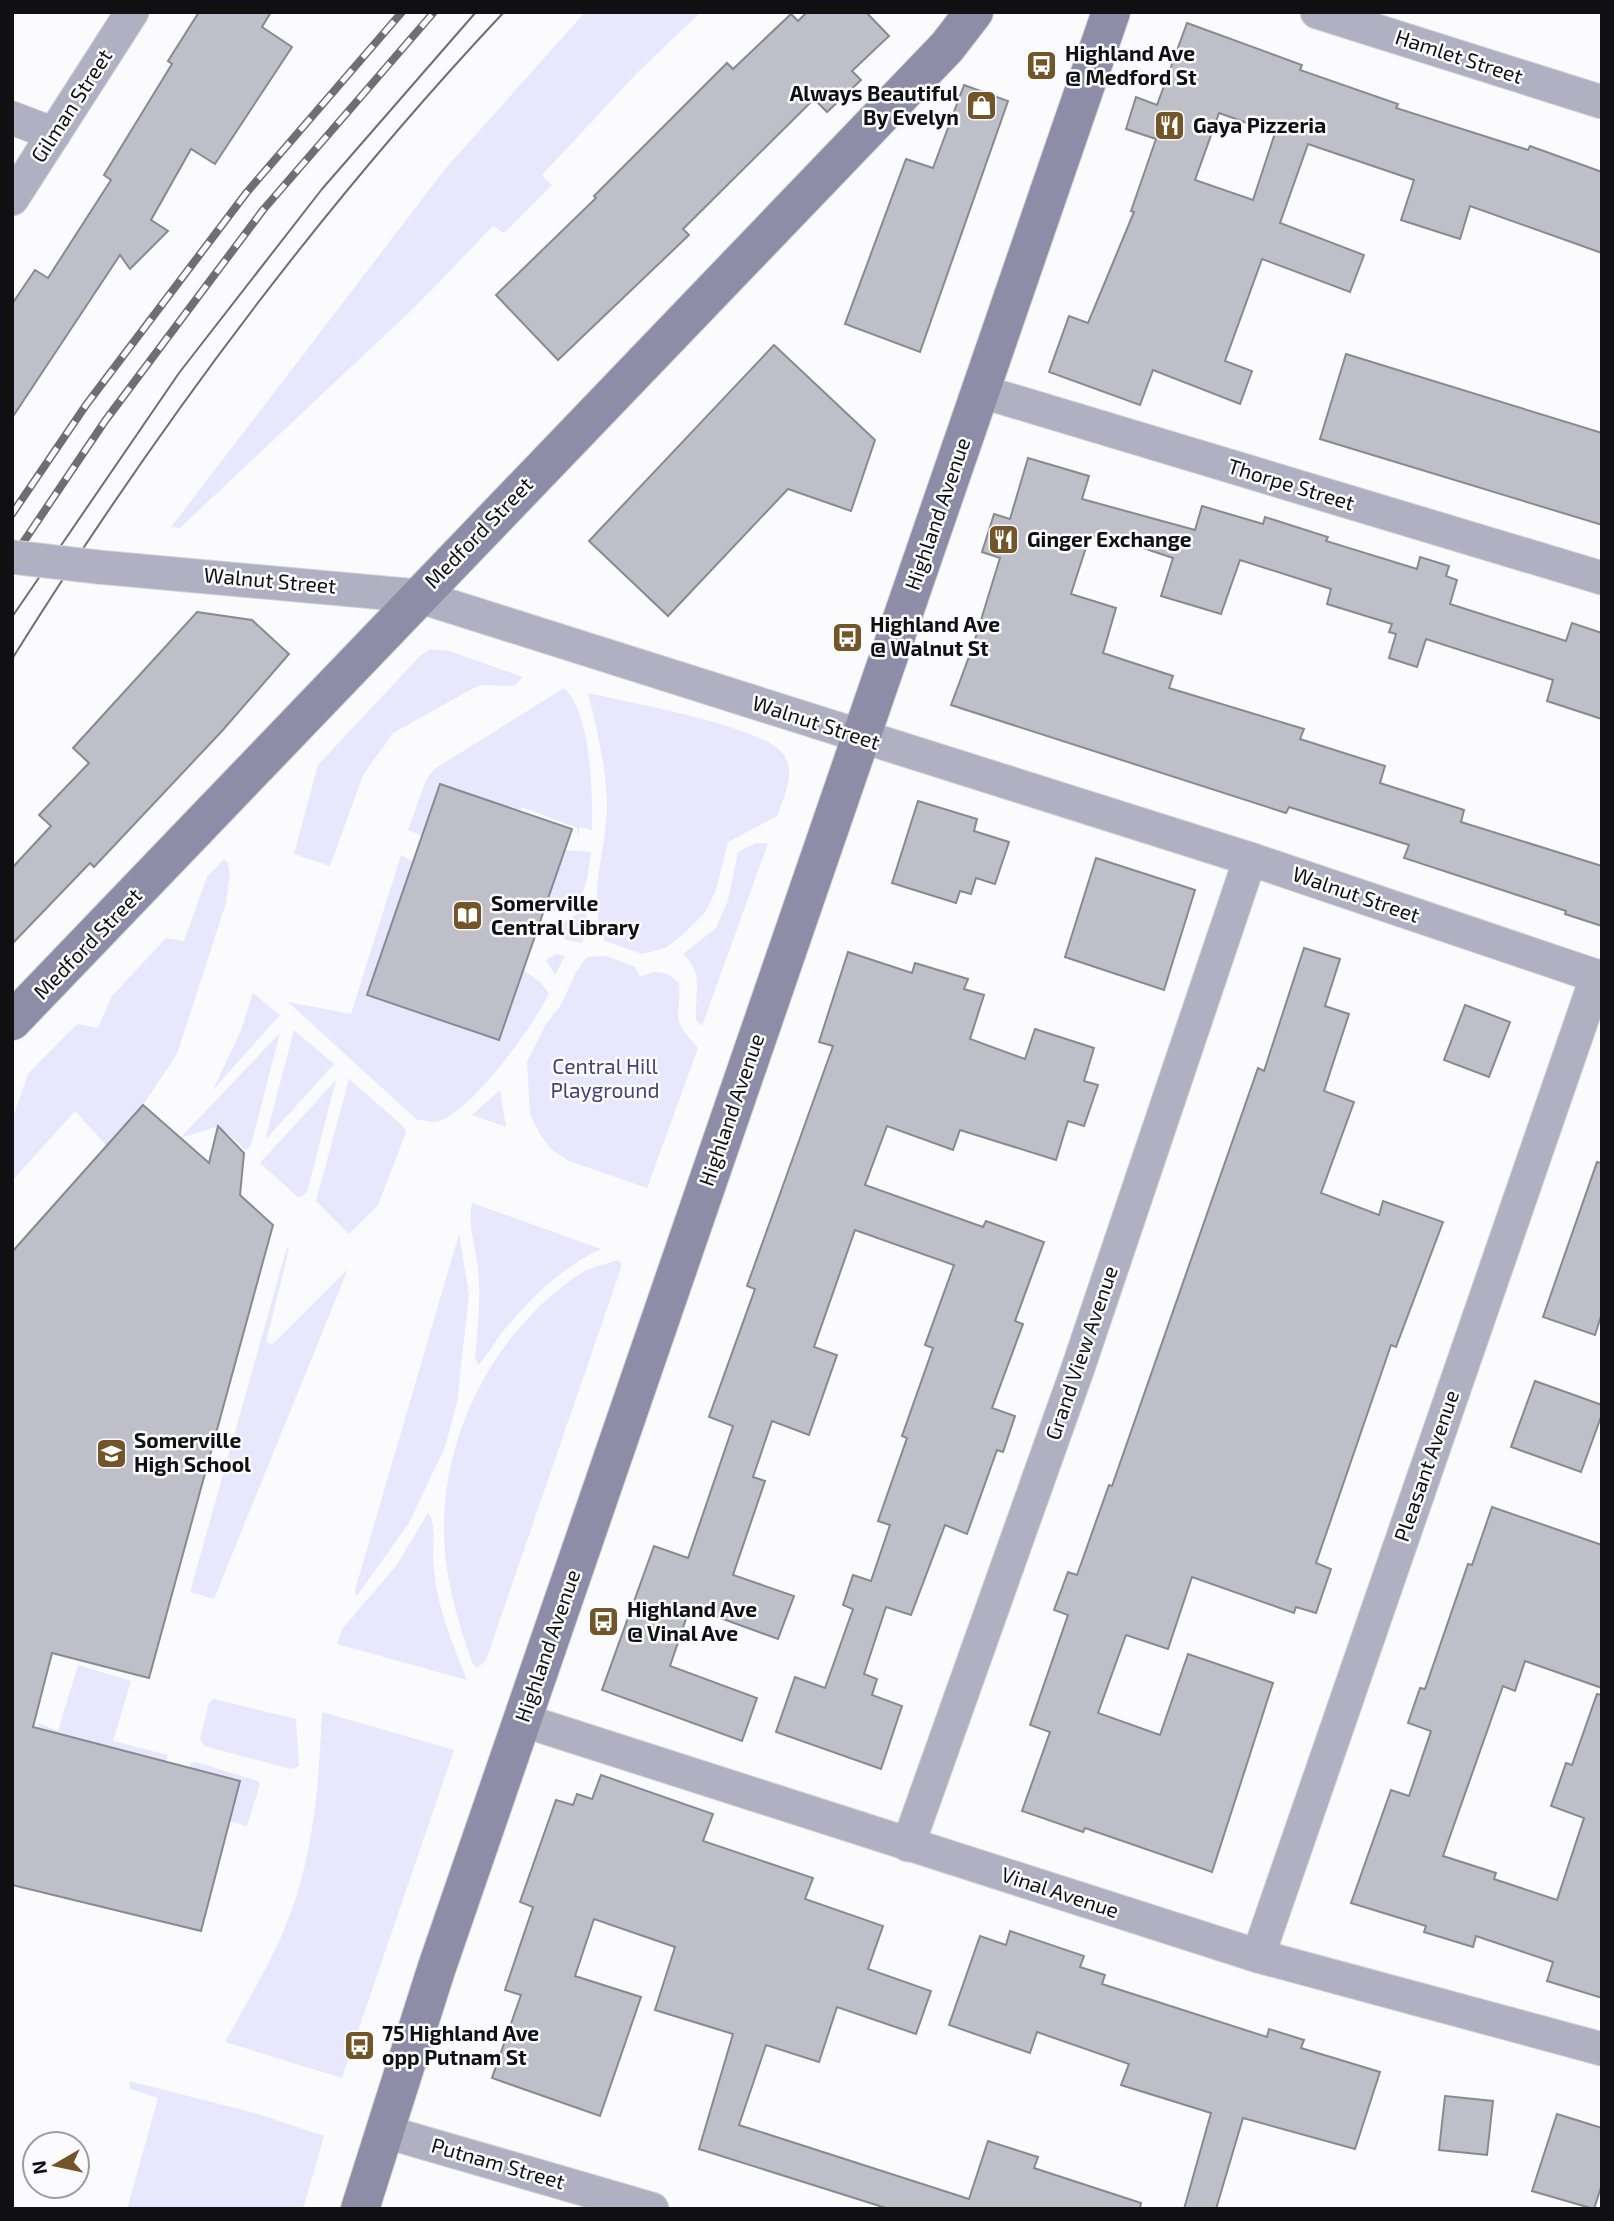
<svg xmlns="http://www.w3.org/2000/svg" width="1614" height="2221" font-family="'Exo 2',sans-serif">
  <rect width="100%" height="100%" fill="#fbfbfe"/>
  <g fill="#e8e7fe">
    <path d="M 585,12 L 701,12 L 638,72 L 542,175 L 552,185 L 504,233 L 493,226 L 417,305 L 180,528 L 171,527 L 446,168 Z"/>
    <path d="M 431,649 L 449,651 L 523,677 L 514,686 L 481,685 L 472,689 L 393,733 L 363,775 L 330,866 L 294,854 L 318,765 L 421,655 Z"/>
    <path d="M 564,688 C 591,712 593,795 592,830 L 580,827 L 578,837 L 577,828 L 522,807 L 519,811 L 440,784 L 422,836 L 408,830 L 426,780 L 433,770 Z"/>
    <path d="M 588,693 C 626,702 763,726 783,754 C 797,773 784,796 777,816 L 728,842 L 716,890 L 706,911 L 684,934 L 665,948 L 642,954 L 605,941 C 586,901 606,851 607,809 C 607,771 597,729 588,693 Z"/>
    <path d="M 756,843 L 768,843 L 702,1026 L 696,1020 C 694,994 705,973 683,954 L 716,928 L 728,900 L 738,852 Z"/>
    <path d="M 565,850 L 591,852 C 587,881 585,919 544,910 Z"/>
    <path d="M 401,855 L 413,862 L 368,995 L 499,1040 L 523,970 L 539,981 L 549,993 C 535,1025 472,1110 439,1121 C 433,1123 424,1120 417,1120 L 288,1002 L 351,1014 Z"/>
    <path d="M 224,859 L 228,863 L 230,874 L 226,903 L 177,1054 L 143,1105 L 107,1146 L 75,1111 L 12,1181 L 12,1120 L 28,1074 L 77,1024 L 98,1028 L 112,996 L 166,938 L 184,941 L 207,877 Z"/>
    <path d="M 579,913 L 586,914 L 587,930 L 582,943 L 566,940 L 559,933 L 559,925 Z"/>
    <path d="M 556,954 L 565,956 L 555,975 L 546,960 Z"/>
    <path d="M 606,956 L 635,967 L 640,977 C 657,969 666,970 679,983 C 681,1019 669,1017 698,1048 L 647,1188 L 569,1161 L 552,1150 L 539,1133 L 530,1114 L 527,1062 L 546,1024 L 561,1005 L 576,972 L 587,957 Z"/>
    <path d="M 253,993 L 280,1015 L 213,1090 L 241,1030 Z"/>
    <path d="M 294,1030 L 334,1064 L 267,1138 L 266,1137 Z"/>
    <path d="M 280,1033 L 251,1145 L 246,1150 L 219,1126 L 180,1138 Z"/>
    <path d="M 349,1079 L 403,1126 L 406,1132 L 378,1205 L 349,1234 L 316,1201 Z"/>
    <path d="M 336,1080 L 307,1192 L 299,1198 L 260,1163 Z"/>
    <path d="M 500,1090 L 506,1127 L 472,1115 Z"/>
    <path d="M 472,1203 L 601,1249 C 562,1267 532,1297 504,1330 C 495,1340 488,1356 478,1365 L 475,1357 C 478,1328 481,1298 478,1269 C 476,1246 467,1226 472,1203 Z"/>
    <path d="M 459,1234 L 469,1294 L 457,1403 L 445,1447 L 409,1523 L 356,1597 L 355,1590 Z"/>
    <path d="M 287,1247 L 289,1249 L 266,1342 L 273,1344 L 348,1269 L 214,1599 L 190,1592 Z"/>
    <path d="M 618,1260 L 621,1263 L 621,1268 L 486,1660 L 477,1668 L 473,1664 C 457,1620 444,1576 444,1529 C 443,1430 498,1326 583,1272 C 593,1266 607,1264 618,1260 Z"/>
    <path d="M 428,1513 C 436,1519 433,1548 433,1559 C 435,1602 451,1640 467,1680 L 337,1644 L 342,1629 L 396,1566 Z"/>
    <path d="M 78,1665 L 131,1681 L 113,1741 L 168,1755 L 166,1761 L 39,1729 L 38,1723 L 58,1731 Z"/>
    <path d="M 214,1699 L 296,1719 L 299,1766 L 291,1769 L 204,1746 L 200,1739 L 209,1703 Z"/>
    <path d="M 322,1712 L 454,1750 L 342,2078 L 225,2042 C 252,1993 284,1942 299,1887 C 316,1830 319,1772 322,1712 Z"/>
    <path d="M 196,1762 L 258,1781 L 260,1784 L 247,1826 L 229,1821 L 240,1781 L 189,1768 L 191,1763 Z"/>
    <path d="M 129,2081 L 255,2113 L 324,2136 L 303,2209 L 127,2209 L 158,2098 L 130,2089 Z"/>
  </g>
  <g fill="#bfbfc9" stroke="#898992" stroke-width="2" fill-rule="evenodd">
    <path d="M 199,12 L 271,12 L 262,27 L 292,47 L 215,164 L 191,149 L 151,220 L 168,231 L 130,269 L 120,255 L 12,418 L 12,304 L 35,270 L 48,278 L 111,180 L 104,175 L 172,64 L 168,61 Z"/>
    <path d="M 807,12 L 866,12 L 889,36 L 852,71 L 861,80 L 827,112 L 814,99 L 683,229 L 689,235 L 558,360 L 496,295 L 596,198 L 594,196 L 727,63 L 733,69 L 791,14 L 798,21 Z"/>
    <path d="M 1187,23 L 1302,65 L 1300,70 L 1398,104 L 1396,108 L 1528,150 L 1530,146 L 1602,172 L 1602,253 L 1470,206 L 1460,239 L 1401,220 L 1414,180 L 1308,144 L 1280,223 L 1364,255 L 1350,292 L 1262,259 L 1225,361 L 1252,371 L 1240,404 L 1153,370 L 1140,405 L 1049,372 L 1069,316 L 1088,323 L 1134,212 L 1131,211 L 1156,139 L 1126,129 L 1136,97 L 1157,105 ZM 1219,113 L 1275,133 L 1253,200 L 1195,180 Z"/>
    <path d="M 964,85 L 1008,101 L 920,352 L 845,324 L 906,159 L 933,168 Z"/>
    <path d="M 774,345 L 875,440 L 851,511 L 788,489 L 668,616 L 589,541 Z"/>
    <path d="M 1346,354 L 1602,433 L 1602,525 L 1320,439 Z"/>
    <path d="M 1028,458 L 1089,476 L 1082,499 L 1195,530 L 1202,506 L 1263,524 L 1265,517 L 1328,537 L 1326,541 L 1417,569 L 1420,557 L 1449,566 L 1446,576 L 1457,580 L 1450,604 L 1566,641 L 1572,623 L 1602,633 L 1602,719 L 1547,701 L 1553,680 L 1426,639 L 1417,667 L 1389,658 L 1396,634 L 1389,632 L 1392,624 L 1327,604 L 1331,589 L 1240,560 L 1221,614 L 1161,596 L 1173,558 L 1116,539 L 1115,542 L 1090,535 L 1071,594 L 1116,608 L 1103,653 L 1173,676 L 1169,688 L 1304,729 L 1300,739 L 1385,766 L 1380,783 L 1464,810 L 1461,822 L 1602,866 L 1602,926 L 1565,914 L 1566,911 L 1404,858 L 1409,845 L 1289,807 L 1286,813 L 951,705 L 973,646 L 1000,558 L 982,552 L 994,514 L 1010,519 Z"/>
    <path d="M 197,612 L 252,620 L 289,654 L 222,731 L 94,867 L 90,863 L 12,944 L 12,868 L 51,826 L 39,815 L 89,763 L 73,748 Z"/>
    <path d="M 440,784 L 572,829 L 499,1040 L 367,995 Z"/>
    <path d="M 918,801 L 977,819 L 974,831 L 1009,842 L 995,884 L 976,878 L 971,894 L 960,891 L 956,903 L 892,883 Z"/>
    <path d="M 1096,858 L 1195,890 L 1164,990 L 1065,957 Z"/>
    <path d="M 1304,948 L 1340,959 L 1325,1006 L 1349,1014 L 1324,1091 L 1354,1102 L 1321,1193 L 1379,1215 L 1383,1201 L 1443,1222 L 1396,1347 L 1391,1345 L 1316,1563 L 1331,1569 L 1316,1613 L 1296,1607 L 1294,1613 L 1192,1577 L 1168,1649 L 1126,1635 L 1098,1713 L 1160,1735 L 1188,1654 L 1273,1683 L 1212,1872 L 1085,1828 L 1083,1832 L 1022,1811 L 1050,1732 L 1030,1725 L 1068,1615 L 1054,1610 L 1068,1572 L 1077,1575 L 1109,1485 L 1112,1486 L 1258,1068 L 1264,1071 Z"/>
    <path d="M 848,952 L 912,973 L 915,963 L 968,979 L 964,989 L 984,995 L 970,1039 L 1025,1059 L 1035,1029 L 1094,1048 L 1084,1081 L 1098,1085 L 1084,1126 L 1068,1121 L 1056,1160 L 960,1130 L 953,1150 L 887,1126 L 865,1185 L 983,1227 L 986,1221 L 1044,1242 L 1015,1321 L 1023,1324 L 992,1408 L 1015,1416 L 1003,1452 L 997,1450 L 967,1534 L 945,1525 L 911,1615 L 886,1607 L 864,1674 L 877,1679 L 872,1695 L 902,1706 L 881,1769 L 776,1732 L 795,1677 L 825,1688 L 853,1609 L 843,1605 L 853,1575 L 871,1581 L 890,1525 L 878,1521 L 907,1438 L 902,1436 L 933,1348 L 925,1345 L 954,1265 L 855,1230 L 814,1347 L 837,1355 L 809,1435 L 772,1421 L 753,1477 L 765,1481 L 733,1575 L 794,1596 L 778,1639 L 690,1607 L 670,1666 L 757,1698 L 742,1741 L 602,1690 L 654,1546 L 688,1558 L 733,1426 L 709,1417 L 755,1289 L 747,1286 L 833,1046 L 819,1042 Z"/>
    <path d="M 1465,1005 L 1510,1022 L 1489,1077 L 1444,1060 Z"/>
    <path d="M 143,1105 L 209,1163 L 218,1126 L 244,1153 L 240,1195 L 273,1225 L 149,1678 L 52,1653 L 33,1727 L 240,1781 L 201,1931 L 12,1885 L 12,1252 Z"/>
    <path d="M 1597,1162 L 1602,1163 L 1602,1313 L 1595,1335 L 1543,1317 Z"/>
    <path d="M 1535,1381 L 1602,1405 L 1602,1414 L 1581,1472 L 1511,1447 Z"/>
    <path d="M 1492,1507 L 1602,1545 L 1602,1688 L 1525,1661 L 1515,1691 L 1503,1686 L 1443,1856 L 1496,1873 L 1494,1879 L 1557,1900 L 1584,1818 L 1551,1806 L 1566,1763 L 1572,1765 L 1597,1694 L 1602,1695 L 1602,1998 L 1547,1981 L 1553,1962 L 1476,1936 L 1473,1947 L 1424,1932 L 1426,1926 L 1351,1903 L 1391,1790 L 1409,1796 L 1431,1731 L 1408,1723 L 1420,1688 L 1425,1689 L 1468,1564 L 1472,1565 Z"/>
    <path d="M 601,1775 L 713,1814 L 703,1841 L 813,1878 L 805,1899 L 883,1926 L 868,1969 L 931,1991 L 916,2034 L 837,2007 L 819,2062 L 766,2045 L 739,2125 L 969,2199 L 988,2141 L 1038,2157 L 1034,2168 L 1141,2203 L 1140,2209 L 889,2209 L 699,2149 L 733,2034 L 655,2010 L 675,1947 L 594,1919 L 575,1976 L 641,1997 L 600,2116 L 492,2078 L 521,1995 L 505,1990 L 533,1907 L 520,1902 L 556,1800 L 573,1805 L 577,1794 L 592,1799 Z"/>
    <path d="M 1010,1931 L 1084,1956 L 1080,1967 L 1105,1975 L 1102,1984 L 1267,2037 L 1269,2029 L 1304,2040 L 1301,2048 L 1380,2072 L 1355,2149 L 1243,2118 L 1216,2209 L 1184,2209 L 1211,2113 L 1121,2085 L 1129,2064 L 1037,2032 L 1030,2053 L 949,2025 L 980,1936 L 1006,1945 Z"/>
    <path d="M 1445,2096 L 1493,2101 L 1487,2155 L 1439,2150 Z"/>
    <path d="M 1557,2114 L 1602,2128 L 1602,2184 L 1594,2209 L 1532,2191 Z"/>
  </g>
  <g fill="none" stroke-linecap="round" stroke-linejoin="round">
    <defs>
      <g id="street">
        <path d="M 1317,12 L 1602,102"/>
        <path d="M 12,118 L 54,134"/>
        <path d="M 12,199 L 132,12"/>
        <path d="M 980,391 L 1602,578"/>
        <path d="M 98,567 L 418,596 L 1250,859 L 1602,978"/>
        <path d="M 522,1720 L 1258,1956 L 1602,2049"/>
        <path d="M 908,1845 L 1078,1368 L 1250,859"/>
        <path d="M 1258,1956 L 1597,976"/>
        <path d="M 383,2131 L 652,2209"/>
      </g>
      <g id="secondary">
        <path d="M 12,1021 L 947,47 L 974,12"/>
        <path d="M 360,2209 L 436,1970 L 1111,12"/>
      </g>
    </defs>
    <use href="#street" stroke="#d5d5d8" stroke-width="35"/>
    <use href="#secondary" stroke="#d5d5d8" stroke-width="40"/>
    <use href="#street" stroke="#b1b0c3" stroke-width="33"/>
    <use href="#secondary" stroke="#8e8ca7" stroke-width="38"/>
    <g stroke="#6f6f72" stroke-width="2">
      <path d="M 12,617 L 179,373 L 322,189 L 476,12"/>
      <path d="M 12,659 C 155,430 319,209 504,12"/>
    </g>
    <defs>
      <g id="rail">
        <path d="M 12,514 L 86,405 L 247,192 L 402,12"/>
        <path d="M 12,559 L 105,421 L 263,210 L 434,12"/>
      </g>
    </defs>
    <use href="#rail" stroke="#6f6f72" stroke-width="8"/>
    <use href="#rail" stroke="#fbfbfe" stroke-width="5" stroke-dasharray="16" stroke-linecap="butt"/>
    <defs>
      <path id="street-bridge" d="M 12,557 L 98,567"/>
    </defs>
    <use href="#street-bridge" stroke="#d5d5d8" stroke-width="35" stroke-linecap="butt"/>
    <use href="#street-bridge" stroke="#b1b0c3" stroke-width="33"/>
  </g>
  <defs>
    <symbol id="bus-square" viewBox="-11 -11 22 22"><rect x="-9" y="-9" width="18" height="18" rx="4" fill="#725629" stroke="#fbfbfe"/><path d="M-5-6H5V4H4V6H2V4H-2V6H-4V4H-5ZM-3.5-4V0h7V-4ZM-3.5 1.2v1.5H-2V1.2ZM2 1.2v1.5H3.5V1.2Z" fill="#fff"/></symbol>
    <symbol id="shop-square" viewBox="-11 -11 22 22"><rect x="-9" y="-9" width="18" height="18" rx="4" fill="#725629" stroke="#fbfbfe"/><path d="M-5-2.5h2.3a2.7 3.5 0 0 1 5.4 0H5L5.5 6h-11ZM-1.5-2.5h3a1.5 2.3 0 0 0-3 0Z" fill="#fff"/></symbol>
    <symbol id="restaurant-square" viewBox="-11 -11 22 22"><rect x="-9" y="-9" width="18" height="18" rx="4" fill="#725629" stroke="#fbfbfe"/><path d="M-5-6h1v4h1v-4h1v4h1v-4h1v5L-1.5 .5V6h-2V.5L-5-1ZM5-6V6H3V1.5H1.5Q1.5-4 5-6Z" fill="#fff"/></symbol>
    <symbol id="library-square" viewBox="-11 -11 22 22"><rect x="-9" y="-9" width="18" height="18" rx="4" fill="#725629" stroke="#fbfbfe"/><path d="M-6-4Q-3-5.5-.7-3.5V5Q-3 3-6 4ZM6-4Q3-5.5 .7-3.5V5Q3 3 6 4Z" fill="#fff"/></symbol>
    <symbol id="school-square" viewBox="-11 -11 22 22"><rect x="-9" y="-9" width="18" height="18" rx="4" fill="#725629" stroke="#fbfbfe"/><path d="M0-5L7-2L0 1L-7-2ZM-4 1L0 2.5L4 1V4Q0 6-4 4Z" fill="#fff"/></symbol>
  </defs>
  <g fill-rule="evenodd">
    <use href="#bus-square" x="1024" y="48" width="35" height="35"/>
    <use href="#shop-square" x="964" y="88" width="35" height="35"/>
    <use href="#restaurant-square" x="1152" y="108" width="35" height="35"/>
    <use href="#restaurant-square" x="986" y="522" width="35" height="35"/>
    <use href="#bus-square" x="830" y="620" width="35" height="35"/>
    <use href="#library-square" x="450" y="898" width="35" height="35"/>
    <use href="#school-square" x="94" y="1436" width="35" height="35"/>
    <use href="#bus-square" x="586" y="1604" width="35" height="35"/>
    <use href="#bus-square" x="342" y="2028" width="35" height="35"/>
  </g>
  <g text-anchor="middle" stroke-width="5" stroke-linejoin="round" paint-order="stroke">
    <g font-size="21" font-weight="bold" fill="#101013" stroke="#fbfbfe" text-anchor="start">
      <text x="1065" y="61">Highland Ave<tspan x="1065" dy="24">@ Medford St</tspan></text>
      <text x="959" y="101" text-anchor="end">Always Beautiful<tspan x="959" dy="24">By Evelyn</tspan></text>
      <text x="1193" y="133">Gaya Pizzeria</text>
      <text x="1027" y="547">Ginger Exchange</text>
      <text x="870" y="632">Highland Ave<tspan x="870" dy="24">@ Walnut St</tspan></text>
      <text x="491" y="911">Somerville<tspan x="491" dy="24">Central Library</tspan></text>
      <text x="134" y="1448">Somerville<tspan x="134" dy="24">High School</tspan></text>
      <text x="627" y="1617">Highland Ave<tspan x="627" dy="24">@ Vinal Ave</tspan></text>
      <text x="382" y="2041">75 Highland Ave<tspan x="382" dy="24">opp Putnam St</tspan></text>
    </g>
    <g font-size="21" fill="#101013" stroke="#fbfbfe">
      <text transform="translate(1459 57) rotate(18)" y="7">Hamlet Street</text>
      <text transform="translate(72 106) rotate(-57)" y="7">Gilman Street</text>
      <text transform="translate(1291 485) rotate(17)" y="7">Thorpe Street</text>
      <text transform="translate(938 514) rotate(-71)" y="7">Highland Avenue</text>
      <text transform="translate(479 533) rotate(-46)" y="7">Medford Street</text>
      <text transform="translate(270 581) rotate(5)" y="7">Walnut Street</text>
      <text transform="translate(816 723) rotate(18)" y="7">Walnut Street</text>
      <text transform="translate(1356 895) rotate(19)" y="7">Walnut Street</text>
      <text transform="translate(88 944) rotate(-46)" y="7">Medford Street</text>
      <text transform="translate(732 1110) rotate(-71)" y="7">Highland Avenue</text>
      <text transform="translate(1082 1353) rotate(-71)" y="7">Grand View Avenue</text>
      <text transform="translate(1427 1466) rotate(-71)" y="7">Pleasant Avenue</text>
      <text transform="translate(548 1646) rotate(-71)" y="7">Highland Avenue</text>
      <text transform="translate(1060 1893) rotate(18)" y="7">Vinal Avenue</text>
      <text transform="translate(498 2164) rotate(16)" y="7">Putnam Street</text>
    </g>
    <g font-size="21" fill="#473f75" stroke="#fbfbfe">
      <text x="605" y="1074">Central Hill<tspan x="605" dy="24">Playground</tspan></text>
    </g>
  </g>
  <rect width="1614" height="2221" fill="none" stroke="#101013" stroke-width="28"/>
  <g transform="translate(56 2165) rotate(261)"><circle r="33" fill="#fbfbfe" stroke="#9d9da0" stroke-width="2"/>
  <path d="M0-5L12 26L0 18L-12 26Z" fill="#725629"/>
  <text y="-10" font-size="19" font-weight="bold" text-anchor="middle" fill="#101013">N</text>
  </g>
</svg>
